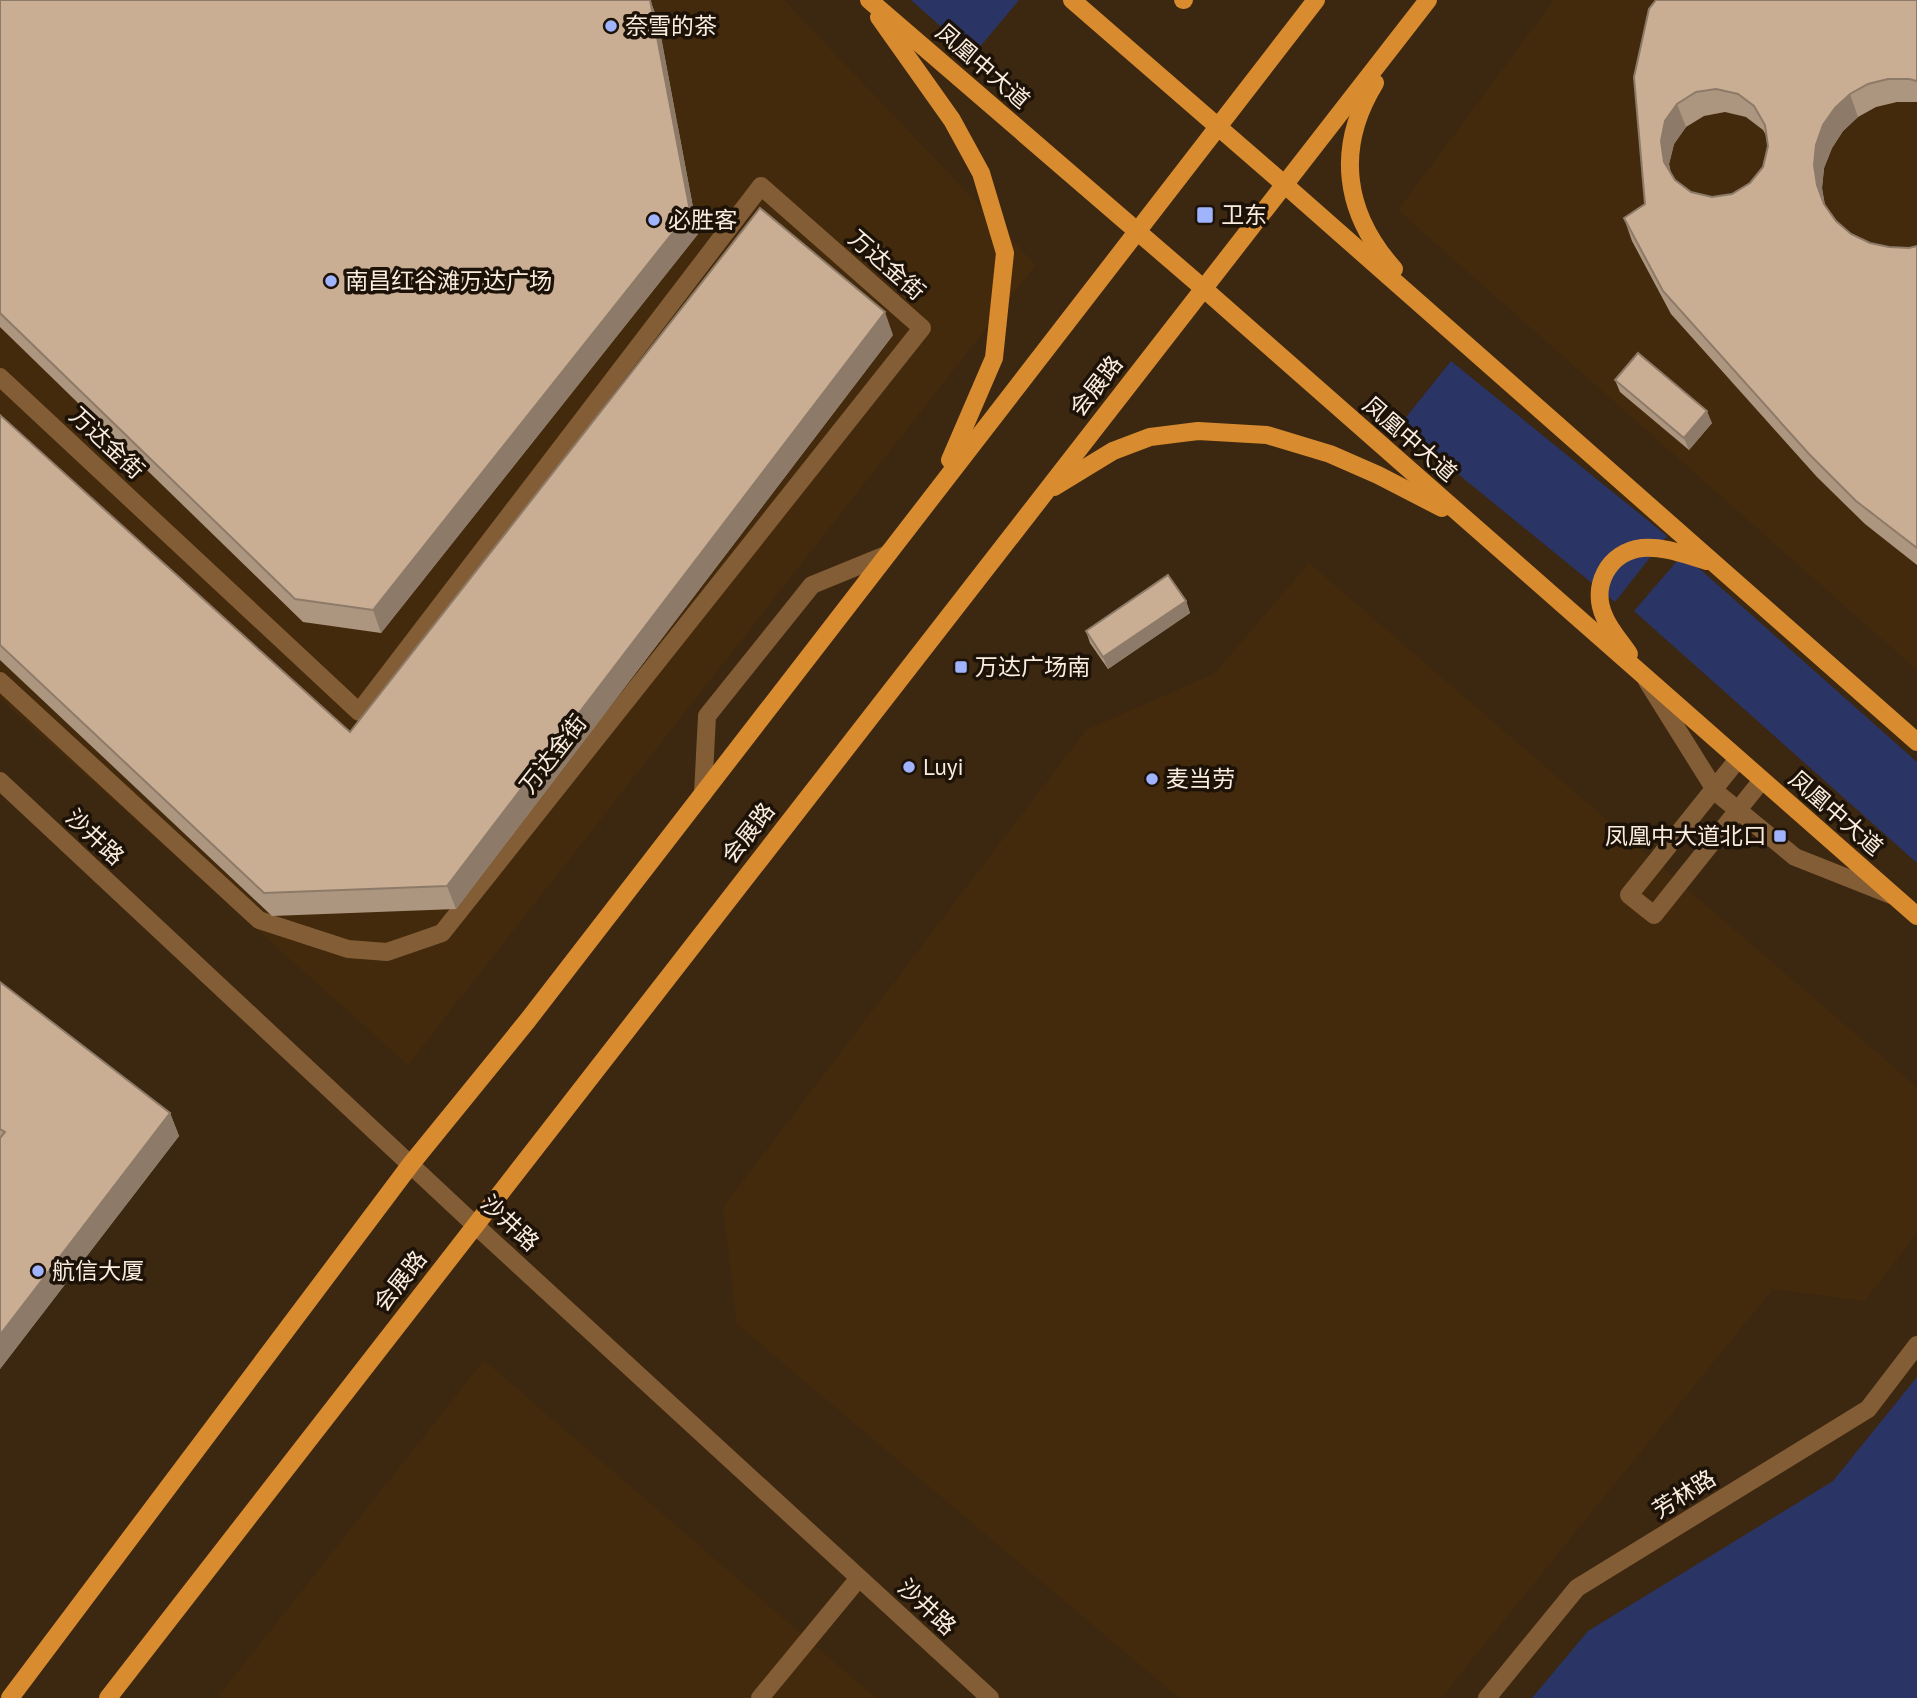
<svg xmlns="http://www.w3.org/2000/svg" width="1917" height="1698" font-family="'PT Sans','Noto Sans SC',sans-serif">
  <rect width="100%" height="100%" fill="#3c2710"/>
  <g fill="#442a0c">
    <path d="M 0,0 L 784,0 L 1036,265 L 408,1065 L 0,699 Z"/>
    <path d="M 1554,0 L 1917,0 L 1917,670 L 1398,210 Z"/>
    <path d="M 1309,563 L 1917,1087 L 1917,1233 L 1865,1301 L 1773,1289 L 1441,1698 L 1179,1698 L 737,1324 L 723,1207 L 1086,730 L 1215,673 Z"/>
    <path d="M 484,1360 L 876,1698 L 217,1698 Z"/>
  </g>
  <g fill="#2a3465">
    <path d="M 911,0 L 1019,0 L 973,55 Z"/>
    <path d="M 1451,361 L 1667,536 L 1615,602 L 1399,426 Z"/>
    <path d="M 1683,554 L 1917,762 L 1917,863 L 1634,611 Z"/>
    <path d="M 1917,1377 L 1917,1698 L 1532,1698 L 1588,1631 L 1833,1481 Z"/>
  </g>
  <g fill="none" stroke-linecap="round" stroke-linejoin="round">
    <g stroke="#835d36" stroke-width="18">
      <path d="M 0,377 L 359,712 L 761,186 L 922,328 L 442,933 L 387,952 L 348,949 L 259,920 L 0,681"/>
      <path d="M 1647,681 L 1717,793 L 1795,857 L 1891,895"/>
      <path d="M 1738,759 L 1629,895 L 1654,915 L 1762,780"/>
      <path d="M 0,781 L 475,1225 L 990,1698"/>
      <path d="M 703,794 L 707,716 L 812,585 L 888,554"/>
      <path d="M 760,1698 L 859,1578"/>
      <path d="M 1487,1698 L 1577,1588 L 1868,1409 L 1917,1345"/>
    </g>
    <g stroke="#d98c2f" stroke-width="18">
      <path d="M 869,0 L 1203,288 L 1917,916"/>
      <path d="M 1072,0 L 1284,184 L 1917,742"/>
      <path d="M 1183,0 L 1184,0"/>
      <path d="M 879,17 L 952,120 L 981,173 L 1005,253 L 994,358 L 950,460"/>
      <path d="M 1375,83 C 1335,148 1344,213 1394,269"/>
      <path d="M 1054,487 L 1113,451 L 1150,437 L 1198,431 L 1267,435 L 1330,454 L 1378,475 L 1442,508"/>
      <path d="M 1629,654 C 1621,642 1610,630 1605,618 C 1590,587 1608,552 1642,548 C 1664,546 1686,555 1707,561"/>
      <path d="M 10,1698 L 411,1164 L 528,1020 L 1316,0"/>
      <path d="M 108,1698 L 1428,0"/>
    </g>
  </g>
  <g fill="#ad967f" fill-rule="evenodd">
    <path d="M 0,0 L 650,0 L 658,21 L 698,234 L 381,633 L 303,622 L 0,327 Z"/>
    <path d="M 1917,0 L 1917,102 L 1897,102 L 1876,107 L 1858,117 L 1843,131 L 1832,148 L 1824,168 L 1822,188 L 1825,205 L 1836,221 L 1851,234 L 1870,243 L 1889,247 L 1909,248 L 1917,246 L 1917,565 L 1865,524 L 1817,477 L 1671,314 L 1632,241 L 1624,218 L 1645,204 L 1634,77 ZM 1725,112 L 1746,117 L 1763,130 L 1767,137 L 1768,146 L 1763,167 L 1750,183 L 1732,194 L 1712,197 L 1691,192 L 1675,180 L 1671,173 L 1669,164 L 1674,144 L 1686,127 L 1704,116 Z"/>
    <path d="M 893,335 L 456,909 L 272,916 L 0,660 L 0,415 L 350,732 Z"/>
    <path d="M 1615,380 L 1712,423 L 1689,450 L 1620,392 Z"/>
    <path d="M 1186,601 L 1190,613 L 1108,669 L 1090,643 L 1086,631 Z"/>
    <path d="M 0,982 L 170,1113 L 179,1136 L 0,1369 Z"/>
  </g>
  <g fill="#8d7a68">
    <path d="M 650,0 L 658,21 L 698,234 L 381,633 L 373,610 Z"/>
    <path d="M 1850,94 L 1858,117 L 1843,131 L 1832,148 L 1824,168 L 1822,188 L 1825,208 L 1817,185 L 1814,165 L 1816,145 L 1823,125 L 1835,108 Z"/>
    <path d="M 1677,104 L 1686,127 L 1674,144 L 1669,164 L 1672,185 L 1664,162 L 1661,141 L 1665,121 Z"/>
    <path d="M 885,312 L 893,335 L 456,909 L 447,886 Z"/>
    <path d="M 1707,411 L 1712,423 L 1689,450 L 1684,438 Z"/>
    <path d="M 1186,601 L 1190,613 L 1108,669 L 1103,657 Z"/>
    <path d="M 170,1113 L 179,1136 L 0,1369 L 0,1335 Z"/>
  </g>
  <g fill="#c9ae94" stroke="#8d7a68" stroke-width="2" fill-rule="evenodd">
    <path d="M 0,0 L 650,0 L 690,211 L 373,610 L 295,599 L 0,313 Z"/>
    <path d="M 1656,0 L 1917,0 L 1917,81 L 1909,79 L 1888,79 L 1868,84 L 1850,94 L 1835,108 L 1823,125 L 1816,145 L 1814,165 L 1817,185 L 1824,204 L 1836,221 L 1851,234 L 1870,243 L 1889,247 L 1909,248 L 1917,246 L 1917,548 L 1856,501 L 1809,454 L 1663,291 L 1624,218 L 1645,204 L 1634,77 L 1649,9 ZM 1716,89 L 1738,94 L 1754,106 L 1765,125 L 1768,146 L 1763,167 L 1750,183 L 1732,194 L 1712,197 L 1691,192 L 1675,180 L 1664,162 L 1661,141 L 1665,121 L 1677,104 L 1696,92 Z"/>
    <path d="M 760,208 L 885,312 L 447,886 L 264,893 L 0,645 L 0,415 L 350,732 Z"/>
    <path d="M 1638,353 L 1707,411 L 1684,438 L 1615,380 Z"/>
    <path d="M 1168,575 L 1186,601 L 1103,657 L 1086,631 Z"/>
    <path d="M 0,982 L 170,1113 L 0,1335 L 0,1138 L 5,1132 L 0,1129 Z"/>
  </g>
  <g fill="#a0b3fd" stroke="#1c1208" stroke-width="2.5">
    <circle cx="611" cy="26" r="7"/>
    <rect x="1196" y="206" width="18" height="18" rx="3.5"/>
    <circle cx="654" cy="220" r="7"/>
    <circle cx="331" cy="281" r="7"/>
    <rect x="954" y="660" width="14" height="14" rx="3.5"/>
    <circle cx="909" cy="767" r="7"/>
    <circle cx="1152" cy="779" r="7"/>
    <rect x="1773" y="829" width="14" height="14" rx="3.5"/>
    <circle cx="38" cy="1271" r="7"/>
  </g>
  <g text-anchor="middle" stroke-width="7" stroke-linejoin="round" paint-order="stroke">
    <g font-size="23" fill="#faecde" stroke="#1c1208" text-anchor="start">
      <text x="625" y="34">奈雪的茶</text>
      <text x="1221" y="223">卫东</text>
      <text x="668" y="228">必胜客</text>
      <text x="345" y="289">南昌红谷滩万达广场</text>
      <text x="975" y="675">万达广场南</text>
      <text x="923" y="775">Luyi</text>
      <text x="1166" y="787">麦当劳</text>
      <text x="1766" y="844" text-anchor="end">凤凰中大道北口</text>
      <text x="52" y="1279">航信大厦</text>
    </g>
    <g font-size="23" fill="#faecde" stroke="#1c1208">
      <text transform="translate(983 66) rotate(41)" y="8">凤凰中大道</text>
      <text transform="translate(887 265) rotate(41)" y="8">万达金街</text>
      <text transform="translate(1096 386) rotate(-52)" y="8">会展路</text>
      <text transform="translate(1410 439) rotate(41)" y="8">凤凰中大道</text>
      <text transform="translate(107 443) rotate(43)" y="8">万达金街</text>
      <text transform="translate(553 754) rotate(-52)" y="8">万达金街</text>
      <text transform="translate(1836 813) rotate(41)" y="8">凤凰中大道</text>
      <text transform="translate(748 833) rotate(-52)" y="8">会展路</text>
      <text transform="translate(95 837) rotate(43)" y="8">沙井路</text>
      <text transform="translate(510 1223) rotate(43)" y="8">沙井路</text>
      <text transform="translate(400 1281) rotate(-52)" y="8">会展路</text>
      <text transform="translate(1684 1494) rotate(-32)" y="8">芳林路</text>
      <text transform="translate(927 1607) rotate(43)" y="8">沙井路</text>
    </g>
  </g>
</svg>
